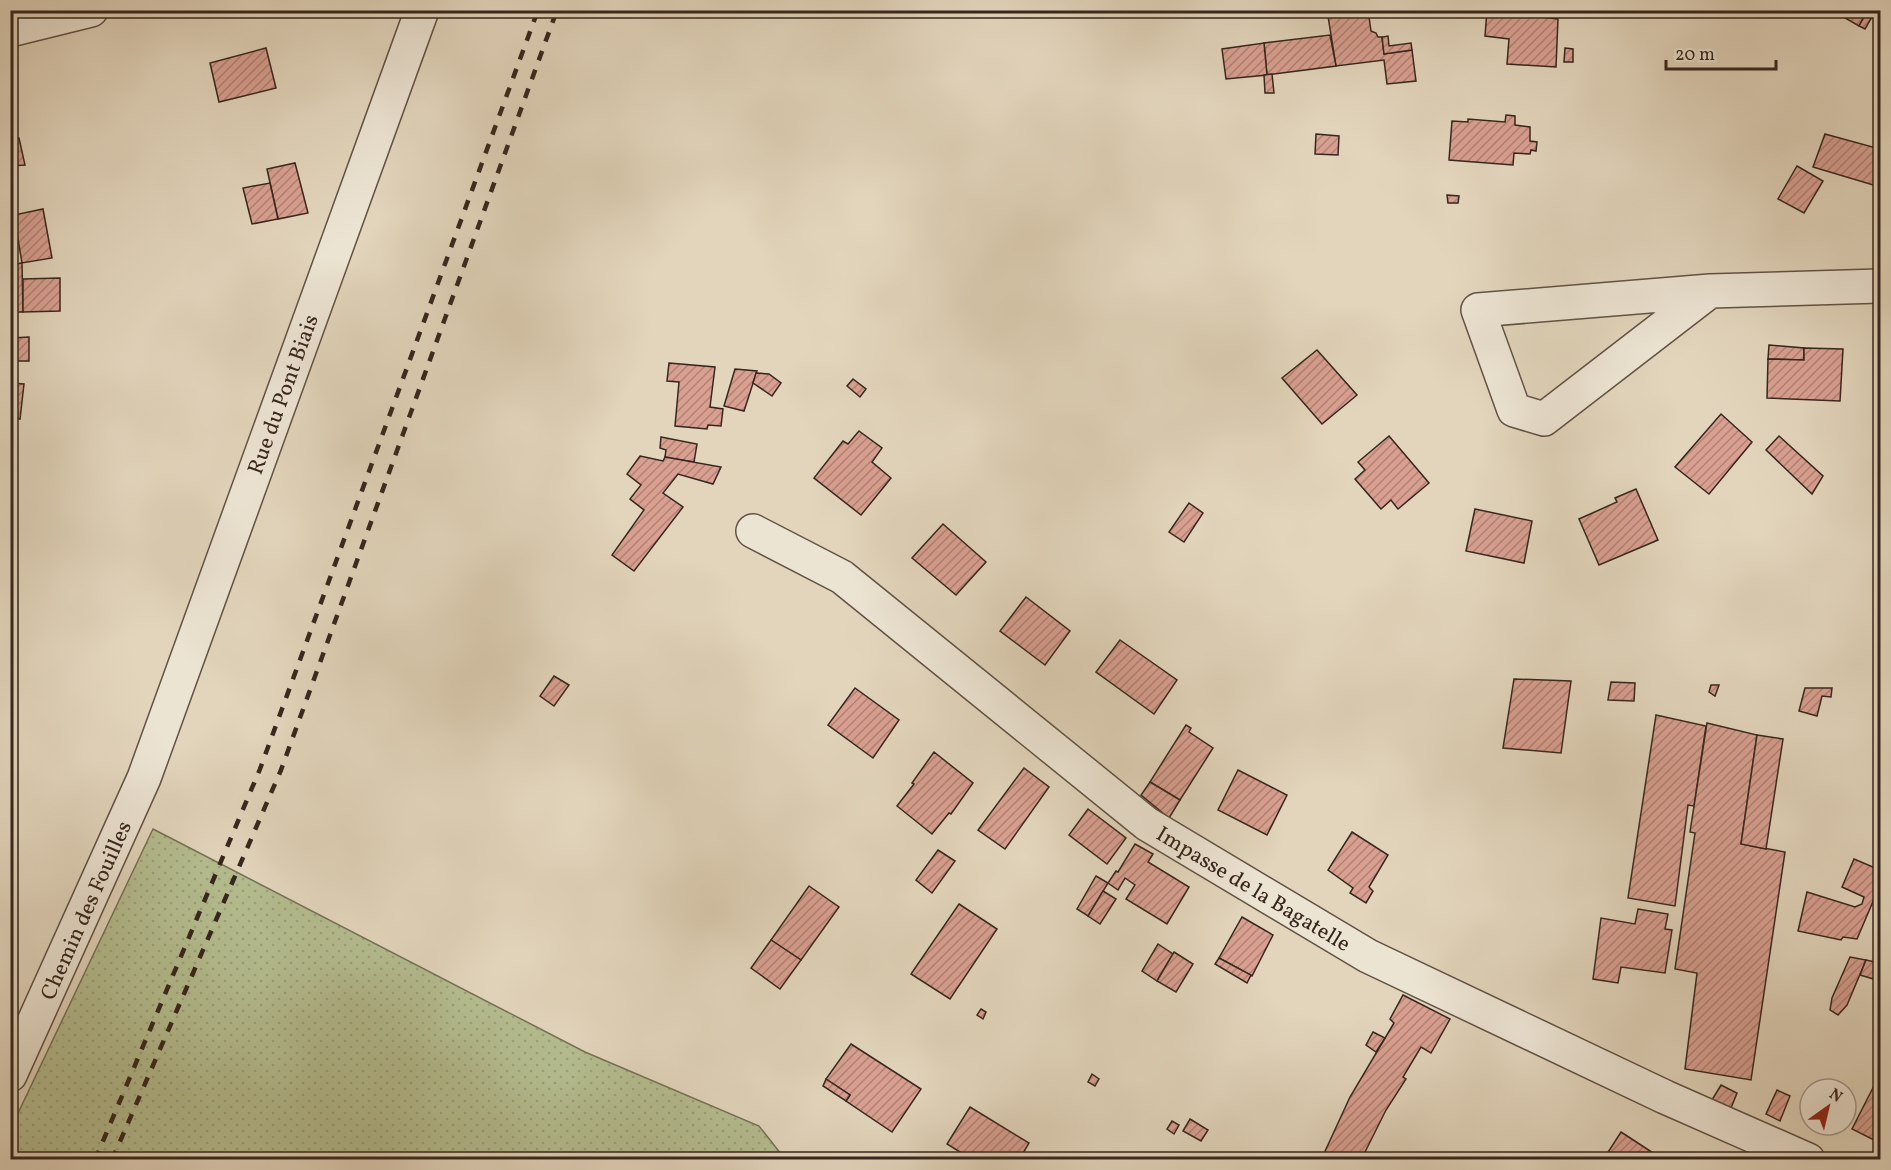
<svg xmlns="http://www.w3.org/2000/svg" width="1891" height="1170" font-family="Vollkorn,serif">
  <defs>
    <pattern id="grass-dots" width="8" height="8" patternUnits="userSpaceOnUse" patternTransform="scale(1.5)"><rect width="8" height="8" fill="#b4bd8f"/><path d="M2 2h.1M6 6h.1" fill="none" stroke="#9ba27b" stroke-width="1.8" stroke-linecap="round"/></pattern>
    <pattern id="building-hatch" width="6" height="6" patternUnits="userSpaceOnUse" patternTransform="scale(1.5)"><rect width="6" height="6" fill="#d9a091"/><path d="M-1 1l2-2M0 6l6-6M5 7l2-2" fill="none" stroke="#b18276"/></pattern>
  </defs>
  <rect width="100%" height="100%" fill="#e2d5bc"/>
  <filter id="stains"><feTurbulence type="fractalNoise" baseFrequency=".00333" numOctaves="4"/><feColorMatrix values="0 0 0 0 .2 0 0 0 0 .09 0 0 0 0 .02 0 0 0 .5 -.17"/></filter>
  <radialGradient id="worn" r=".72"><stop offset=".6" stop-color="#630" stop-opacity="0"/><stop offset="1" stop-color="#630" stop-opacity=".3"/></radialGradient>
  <path fill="url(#grass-dots)" stroke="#767256" stroke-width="1.5" d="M 153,829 L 585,1052 L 759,1126 L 785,1159 L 11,1159 L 11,1128 Z"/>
  <g fill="url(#building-hatch)" stroke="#37261d" stroke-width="1.5">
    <path d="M 1327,10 L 1368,10 L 1371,31 L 1376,33 L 1378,37 L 1382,37 L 1384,54 L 1412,50 L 1416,81 L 1387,84 L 1384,60 L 1336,66 Z"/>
    <path d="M 1487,10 L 1558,19 L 1556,67 L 1507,64 L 1509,39 L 1485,36 Z"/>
    <path d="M 1831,10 L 1868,10 L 1859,26 Z"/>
    <path d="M 1868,10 L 1876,10 L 1865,29 L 1859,26 Z"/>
    <path d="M 1330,35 L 1336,66 L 1267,75 L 1264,43 Z"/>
    <path d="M 1388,36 L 1389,46 L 1411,43 L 1412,50 L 1384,54 L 1382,37 Z"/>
    <path d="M 1264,43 L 1267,75 L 1226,79 L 1222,49 Z"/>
    <path d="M 266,48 L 276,88 L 219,102 L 210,63 Z"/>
    <path d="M 1565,48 L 1573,49 L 1573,62 L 1564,62 Z"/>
    <path d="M 1272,74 L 1274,93 L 1265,93 L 1264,75 Z"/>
    <path d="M 1506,115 L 1515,116 L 1515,125 L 1530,127 L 1530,141 L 1537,142 L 1536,151 L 1531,150 L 1530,154 L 1514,153 L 1513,165 L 1449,160 L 1452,121 L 1468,122 L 1468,119 L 1505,122 Z"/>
    <path d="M 10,131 L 12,139 L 19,138 L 25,165 L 10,166 Z"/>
    <path d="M 1316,134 L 1339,136 L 1338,155 L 1315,154 Z"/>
    <path d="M 1825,134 L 1880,149 L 1880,187 L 1813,167 Z"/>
    <path d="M 295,163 L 308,213 L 278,219 L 267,169 Z"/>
    <path d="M 1797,166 L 1823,181 L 1804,213 L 1778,199 Z"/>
    <path d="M 270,183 L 278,219 L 252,224 L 243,188 Z"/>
    <path d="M 1447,195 L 1459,196 L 1458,203 L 1448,203 Z"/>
    <path d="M 43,209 L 52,258 L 22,263 L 14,215 Z"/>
    <path d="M 22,263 L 23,312 L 10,312 L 10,265 Z"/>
    <path d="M 60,278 L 60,311 L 23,312 L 23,279 Z"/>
    <path d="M 29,337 L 29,361 L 13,361 L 12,338 Z"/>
    <path d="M 1769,345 L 1804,348 L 1804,360 L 1768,359 Z"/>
    <path d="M 1804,348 L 1843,349 L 1840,401 L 1767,398 L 1768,359 L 1804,360 Z"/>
    <path d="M 1317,350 L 1357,395 L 1322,424 L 1282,378 Z"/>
    <path d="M 669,363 L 715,367 L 710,407 L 723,409 L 721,426 L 708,425 L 707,429 L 675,426 L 679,382 L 667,381 Z"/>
    <path d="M 735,369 L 757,371 L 744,411 L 724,406 Z"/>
    <path d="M 756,373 L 769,374 L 781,383 L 772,396 L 753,383 Z"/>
    <path d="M 853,379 L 866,389 L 860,397 L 847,386 Z"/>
    <path d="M 10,383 L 24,384 L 20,419 L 10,417 Z"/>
    <path d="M 1721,414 L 1752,442 L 1709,494 L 1675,467 Z"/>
    <path d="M 859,431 L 882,448 L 872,462 L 891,478 L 861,515 L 814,478 L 843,441 L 848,444 Z"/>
    <path d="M 1389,436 L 1429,483 L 1398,509 L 1391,500 L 1381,509 L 1355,479 L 1365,470 L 1358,462 Z"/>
    <path d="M 1779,436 L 1823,476 L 1812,494 L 1766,450 Z"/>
    <path d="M 661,437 L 697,444 L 694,462 L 665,457 L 666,450 L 660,448 Z"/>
    <path d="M 640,456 L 663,461 L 665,457 L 721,467 L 713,484 L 678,474 L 663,493 L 683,507 L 634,571 L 612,555 L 644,510 L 630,499 L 641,485 L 627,474 Z"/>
    <path d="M 10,473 L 16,474 L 15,491 L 10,491 Z"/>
    <path d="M 1636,489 L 1658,540 L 1599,565 L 1579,519 L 1617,502 L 1615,498 Z"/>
    <path d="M 1189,503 L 1203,513 L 1184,542 L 1169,532 Z"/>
    <path d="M 1475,509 L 1532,521 L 1524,563 L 1466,551 Z"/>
    <path d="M 943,524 L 986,562 L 956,595 L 912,558 Z"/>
    <path d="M 1026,597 L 1070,631 L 1045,665 L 1000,631 Z"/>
    <path d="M 1120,640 L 1177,680 L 1154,714 L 1096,672 Z"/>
    <path d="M 554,676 L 569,685 L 554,706 L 540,696 Z"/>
    <path d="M 1514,679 L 1571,681 L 1561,753 L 1503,748 Z"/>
    <path d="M 1611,682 L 1635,683 L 1634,701 L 1608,700 Z"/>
    <path d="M 1711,685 L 1719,685 L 1715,696 L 1709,692 Z"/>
    <path d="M 855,688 L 899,720 L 873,758 L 828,725 Z"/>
    <path d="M 1805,688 L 1832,688 L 1831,697 L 1822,696 L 1817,716 L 1799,711 Z"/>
    <path d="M 1656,715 L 1706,726 L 1694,806 L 1688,805 L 1675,906 L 1628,898 Z"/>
    <path d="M 1707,723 L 1757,735 L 1741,844 L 1785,852 L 1751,1080 L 1685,1069 L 1697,973 L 1675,969 L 1695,833 L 1690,832 Z"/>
    <path d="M 1186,725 L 1191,728 L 1189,732 L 1213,748 L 1180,800 L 1150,782 Z"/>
    <path d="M 1757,735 L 1783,739 L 1766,849 L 1741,844 Z"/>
    <path d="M 934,752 L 973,783 L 951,814 L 949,813 L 932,834 L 897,806 L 914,784 L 912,783 Z"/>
    <path d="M 1024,768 L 1049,787 L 1005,849 L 978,830 Z"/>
    <path d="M 1238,770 L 1287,795 L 1267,835 L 1218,810 Z"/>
    <path d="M 1150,782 L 1180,800 L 1169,818 L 1141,795 Z"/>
    <path d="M 1088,809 L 1126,838 L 1107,864 L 1069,835 Z"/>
    <path d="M 1352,832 L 1388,855 L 1369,887 L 1373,891 L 1366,903 L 1350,893 L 1353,888 L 1328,870 Z"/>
    <path d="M 1135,844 L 1153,854 L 1148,862 L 1189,887 L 1167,924 L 1126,899 L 1135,885 L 1125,878 L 1118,890 L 1108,883 L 1116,871 L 1118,872 Z"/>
    <path d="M 938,850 L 955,861 L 932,893 L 916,880 Z"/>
    <path d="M 1854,859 L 1880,870 L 1880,885 L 1857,939 L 1843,937 L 1841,940 L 1798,931 L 1807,892 L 1855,907 L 1862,904 L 1864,897 L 1842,887 Z"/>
    <path d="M 1096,876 L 1108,883 L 1088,916 L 1077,909 Z"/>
    <path d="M 809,886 L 839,907 L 801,960 L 771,940 Z"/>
    <path d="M 1103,891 L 1116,899 L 1100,924 L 1088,916 Z"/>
    <path d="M 959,904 L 997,929 L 950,999 L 911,974 Z"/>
    <path d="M 1638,909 L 1668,914 L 1665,929 L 1672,930 L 1665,973 L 1621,967 L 1618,983 L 1593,979 L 1601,918 L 1635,924 Z"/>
    <path d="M 1242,917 L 1273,935 L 1252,976 L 1219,958 Z"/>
    <path d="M 771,940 L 801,960 L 780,989 L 751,968 Z"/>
    <path d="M 1158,944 L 1173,954 L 1157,981 L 1142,971 Z"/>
    <path d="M 1174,952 L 1193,964 L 1176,992 L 1157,981 Z"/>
    <path d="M 1850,957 L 1866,960 L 1847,1005 L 1838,1015 L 1830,1010 L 1832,998 Z"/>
    <path d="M 1219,958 L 1251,975 L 1247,983 L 1215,964 Z"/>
    <path d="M 1866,960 L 1880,963 L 1880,981 L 1860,975 Z"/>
    <path d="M 1403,995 L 1450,1019 L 1431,1053 L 1421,1047 L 1403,1077 L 1406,1079 L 1386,1110 L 1361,1160 L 1321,1160 L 1350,1097 L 1394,1023 L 1390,1019 Z"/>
    <path d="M 981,1009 L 986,1012 L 983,1019 L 977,1015 Z"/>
    <path d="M 1373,1032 L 1385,1038 L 1376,1052 L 1366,1045 Z"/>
    <path d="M 851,1044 L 921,1089 L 892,1132 L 846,1101 L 850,1095 L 826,1079 Z"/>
    <path d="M 1092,1074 L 1099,1079 L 1095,1086 L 1088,1082 Z"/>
    <path d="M 1880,1074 L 1880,1143 L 1852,1129 Z"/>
    <path d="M 826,1079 L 850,1095 L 846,1101 L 823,1086 Z"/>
    <path d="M 1721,1085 L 1737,1093 L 1731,1108 L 1712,1100 Z"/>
    <path d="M 1777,1090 L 1790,1096 L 1780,1121 L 1766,1114 Z"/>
    <path d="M 970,1107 L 1029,1143 L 1019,1160 L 973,1160 L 947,1144 Z"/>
    <path d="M 1190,1119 L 1208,1130 L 1201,1141 L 1183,1131 Z"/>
    <path d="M 1172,1121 L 1179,1125 L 1174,1134 L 1167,1129 Z"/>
    <path d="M 1621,1132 L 1664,1160 L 1603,1160 Z"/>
    <path d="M 1452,1153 L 1455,1154 L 1460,1160 L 1443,1160 L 1447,1154 Z"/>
  </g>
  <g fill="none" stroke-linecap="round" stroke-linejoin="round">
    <defs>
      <g id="minor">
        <path d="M 10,30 L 91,10"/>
        <path d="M 1710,291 L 1544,419 L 1514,410 L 1478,310 L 1710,291 L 1880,286"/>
        <path d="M 753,531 L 842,577 L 1147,824 L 1368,956 L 1665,1097 L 1808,1160"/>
        <path d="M 10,1075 L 144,778 L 422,10"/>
      </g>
    </defs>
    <use href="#minor" stroke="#625245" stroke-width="36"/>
    <use href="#minor" stroke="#ece4d3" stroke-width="33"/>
    <g stroke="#37261d" stroke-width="4.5" stroke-dasharray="10 10" stroke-linecap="butt">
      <path d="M 95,1160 L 260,769 L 538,10"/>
      <path d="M 112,1160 L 281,770 L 557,10"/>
    </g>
  </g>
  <g text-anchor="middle" stroke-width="4.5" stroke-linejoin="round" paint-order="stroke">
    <g font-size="22" fill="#37261d" stroke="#ece4d3">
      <text transform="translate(282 394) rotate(-70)" y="8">Rue du Pont Biais</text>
      <text transform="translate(1254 888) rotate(31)" y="8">Impasse de la Bagatelle</text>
      <text transform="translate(85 910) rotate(-66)" y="8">Chemin des Fouilles</text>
    </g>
  </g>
  <rect width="1891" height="1170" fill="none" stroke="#e2d5bc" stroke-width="36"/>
  <rect x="12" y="12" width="1867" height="1146" fill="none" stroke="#37261d" stroke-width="3"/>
  <rect x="18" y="18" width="1855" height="1134" fill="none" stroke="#37261d" stroke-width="1.5"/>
  <g transform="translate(1828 1107) rotate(34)"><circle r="28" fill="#ece4d3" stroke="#a4988a" stroke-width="1.5"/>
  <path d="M0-4.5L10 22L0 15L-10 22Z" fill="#8f2418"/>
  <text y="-9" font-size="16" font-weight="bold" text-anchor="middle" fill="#37261d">N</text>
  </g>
  <path d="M1666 60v9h110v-9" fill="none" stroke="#37261d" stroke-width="3"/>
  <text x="1675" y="60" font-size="18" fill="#37261d" stroke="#ece4d3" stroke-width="4.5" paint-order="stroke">20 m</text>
  <rect width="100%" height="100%" filter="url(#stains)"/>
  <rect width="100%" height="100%" fill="url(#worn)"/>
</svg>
